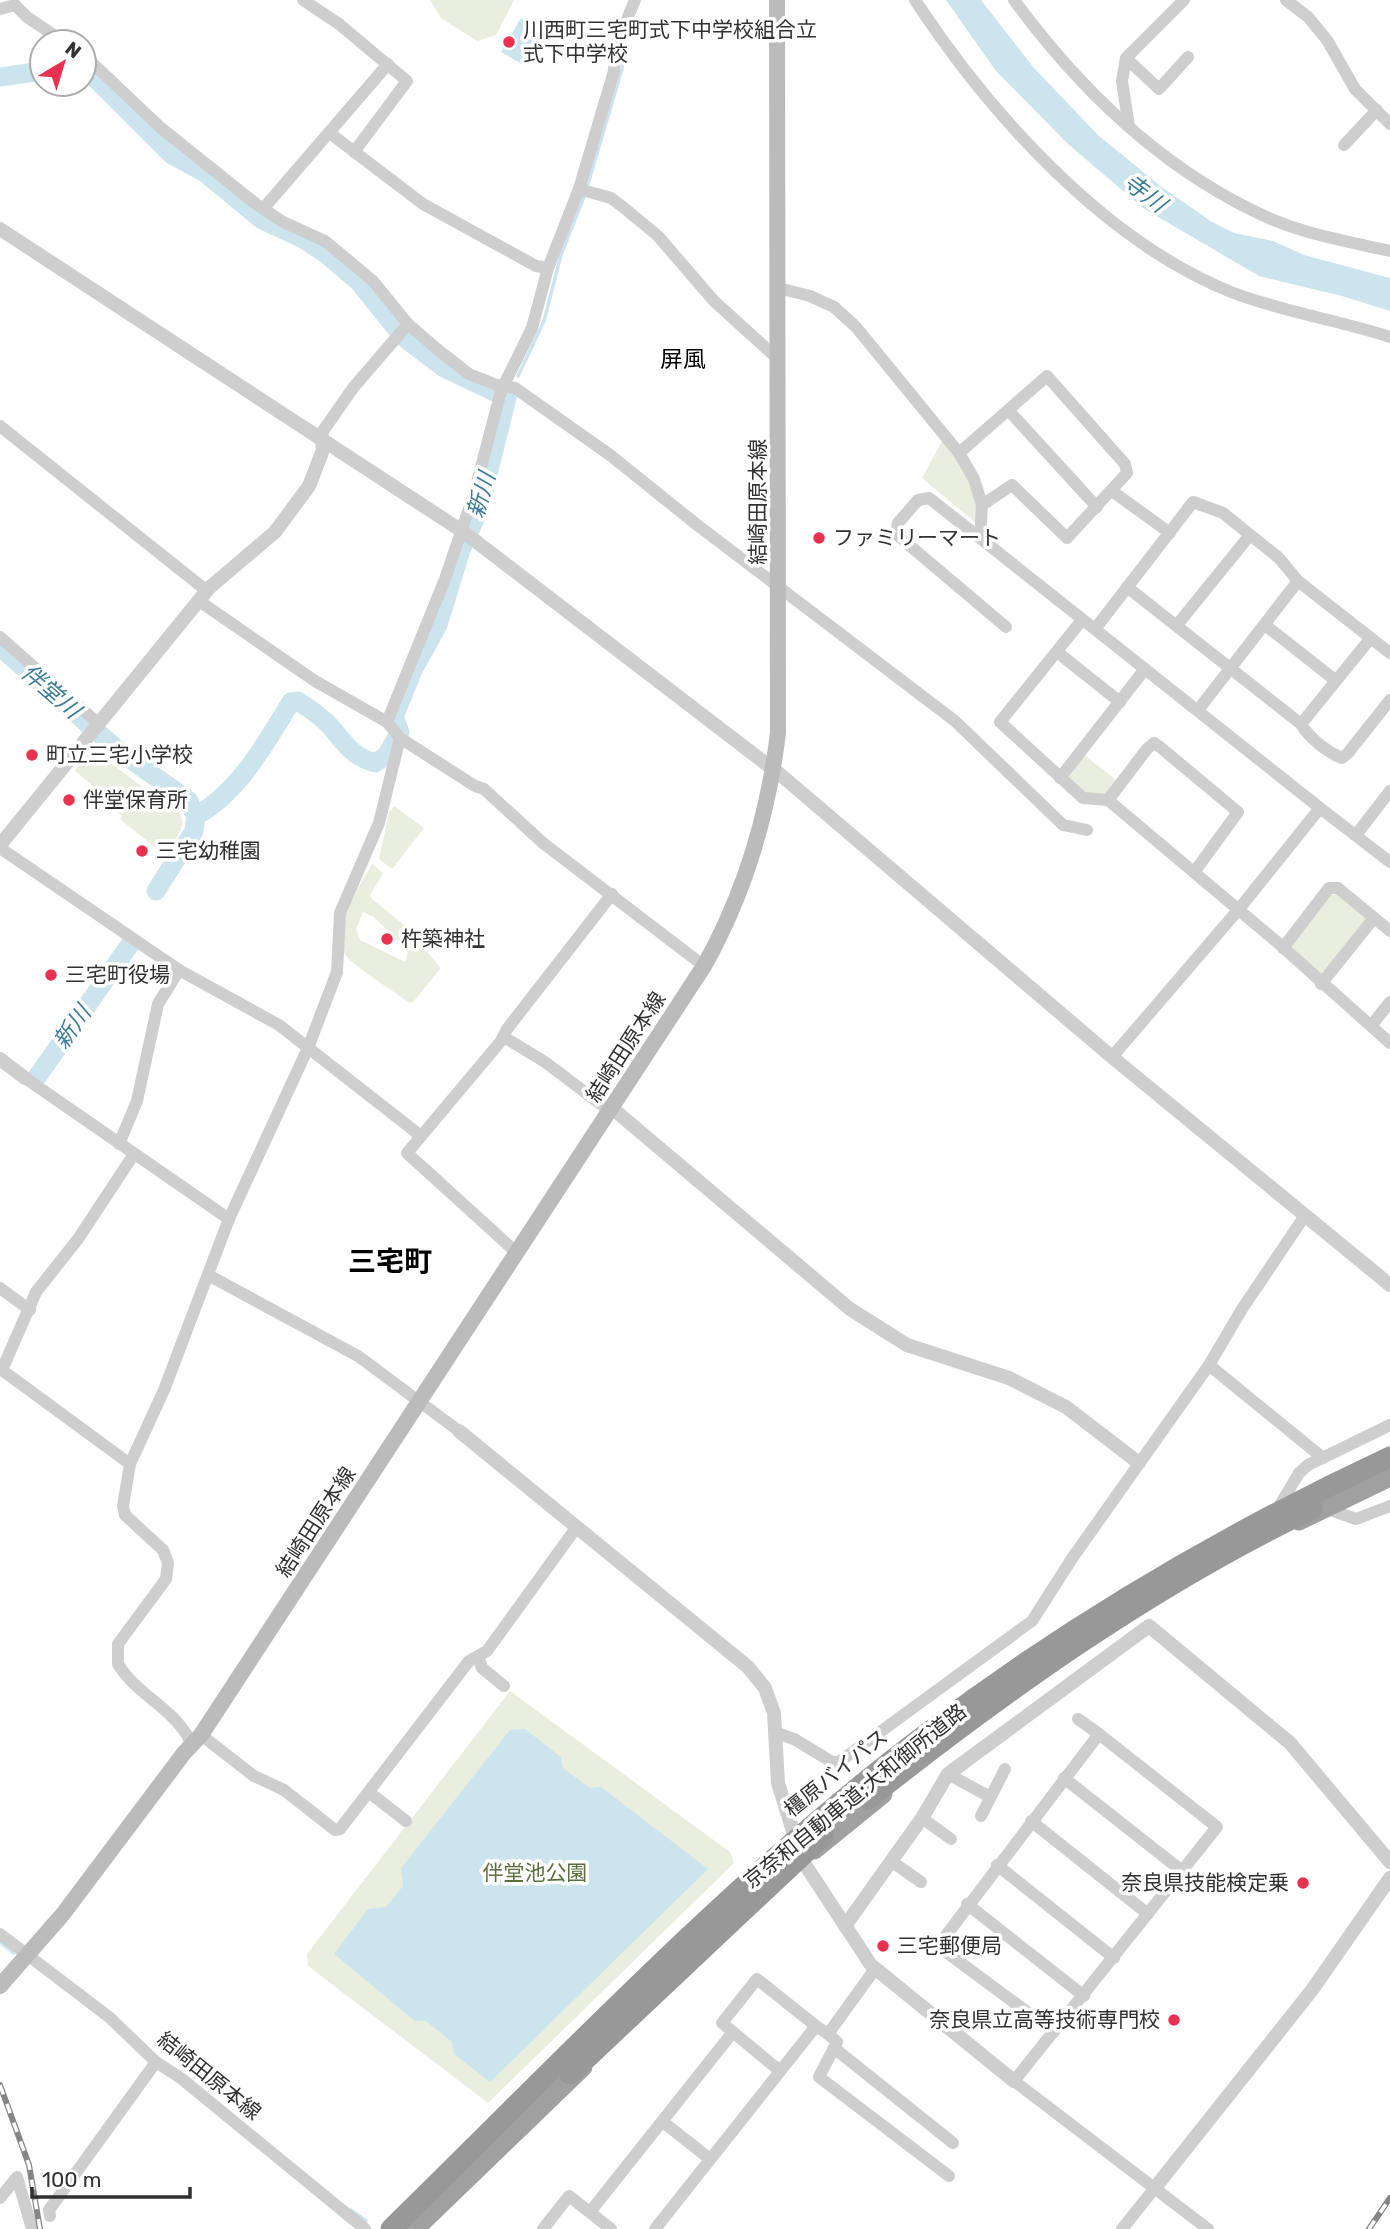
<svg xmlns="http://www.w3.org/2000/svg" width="1390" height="2229" font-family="Rubik,'Noto Sans JP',sans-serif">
  <rect width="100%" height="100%" fill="#fff"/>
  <g fill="#e9eedf" fill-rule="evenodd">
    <path d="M 430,0 L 514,0 L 496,35 L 477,41 L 441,18 Z"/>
    <path d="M 942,441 C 960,454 982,502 976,523 L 922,478 Z"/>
    <path d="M 92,749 L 156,797 L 159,793 C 192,817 186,825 165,855 L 120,819 L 122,816 L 100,799 L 103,794 L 75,771 Z"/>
    <path d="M 1084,755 L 1116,780 L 1105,795 L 1084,794 L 1069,777 Z"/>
    <path d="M 394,806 L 424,828 L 392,869 L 379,859 L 389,813 Z"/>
    <path d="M 372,864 L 383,873 L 370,895 L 372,899 L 404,925 L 441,968 L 413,1002 L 409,1003 C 390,988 368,976 350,960 C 325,938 360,885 372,864 ZM 363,912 L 374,917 L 408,952 L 405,962 L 360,940 L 356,929 Z"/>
    <path d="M 1338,894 L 1365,917 L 1366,923 L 1321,977 L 1291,946 L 1330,895 Z"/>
    <path d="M 510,1691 L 730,1852 L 734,1863 L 488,2103 L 308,1966 L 307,1954 Z"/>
  </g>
  <g fill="#cce4ee">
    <path d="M 946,0 L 981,0 L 1034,68 L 1098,135 L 1159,185 L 1212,222 L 1234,233 L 1273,241 L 1304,255 L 1390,278 L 1390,311 L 1342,296 L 1259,276 L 1143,208 L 1068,144 L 996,71 Z"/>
    <path d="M 521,18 L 543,32 L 524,65 L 501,52 Z"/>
    <path d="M 525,1729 L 561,1757 L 563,1768 L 590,1788 L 601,1787 L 708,1869 L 490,2082 L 454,2054 L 452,2042 L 426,2021 L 415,2021 L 334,1954 L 368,1909 L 386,1907 L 403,1886 L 401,1868 L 510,1730 Z"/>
  </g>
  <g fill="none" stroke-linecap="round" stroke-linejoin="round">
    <g stroke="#cce4ee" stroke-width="3.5">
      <path d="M 587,187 L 622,69 L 624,42"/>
      <path d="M 518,376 L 544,321 L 561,255 L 585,194"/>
      <path d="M 507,398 L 509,395"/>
      <path d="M 0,1942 L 14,1953"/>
      <path d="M 351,2210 L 366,2221"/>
    </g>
    <g stroke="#cce4ee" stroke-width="19">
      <path d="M 84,71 L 97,80 L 172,155 L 205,173 L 262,220 L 303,239 L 326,254 L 359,282 L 403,337 L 444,368 L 507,398 L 479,510 L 461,550 L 438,625 L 414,668 L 394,717 L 400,732 L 386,756 L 375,763 C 351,756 345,743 329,725 C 321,716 308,708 298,701 L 291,702 C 265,744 240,791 196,816"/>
      <path d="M 0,77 L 42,71"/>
      <path d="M 0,647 L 120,752 L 188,800 L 196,816"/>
      <path d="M 156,891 L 194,831 L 196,816"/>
      <path d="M 37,1077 L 131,943"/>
    </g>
    <g stroke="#cecece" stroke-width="12">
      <path d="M 303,0 L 339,24 L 407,81 L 354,152"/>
      <path d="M 915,0 C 989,113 1104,241 1231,292 C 1283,312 1338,320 1390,337"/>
      <path d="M 1014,0 C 1081,91 1167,173 1271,219 C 1308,235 1351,242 1390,251"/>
      <path d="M 1286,0 L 1308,17 L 1327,40 L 1355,89 L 1390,124"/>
      <path d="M 15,5 L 27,17 L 64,42"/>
      <path d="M 0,9 L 15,5"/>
      <path d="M 84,55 L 161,128 L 256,204 L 283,222 L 325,241 L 373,281 L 408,324 L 437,349 L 469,374 L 497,385 L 515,388 L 610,455 L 696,524 L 955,721 L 1063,825 L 1087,830"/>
      <path d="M 1126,58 L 1159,89 L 1188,57"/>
      <path d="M 1129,127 L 1122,81 L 1126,58 L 1184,0"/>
      <path d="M 331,134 L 423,204 L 536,266 L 548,268"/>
      <path d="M 1344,145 L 1377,110"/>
      <path d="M 579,189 L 611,198 L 623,207 L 658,236 L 714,301 L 778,359"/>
      <path d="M 263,209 L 388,64"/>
      <path d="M 778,288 L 810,296 L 834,307 L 856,327 L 959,453 L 974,479 L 982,505 L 980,538 L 1320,808 L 1239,909 L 1112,1057"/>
      <path d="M 1010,412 L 1097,507"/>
      <path d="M 0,426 L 207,591"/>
      <path d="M 322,439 L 323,431 L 353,388 L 408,324"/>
      <path d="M 959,453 L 1047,376 L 1125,464 L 1127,473 L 1067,538 L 1012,485 L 982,505"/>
      <path d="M 1112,491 L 1170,533"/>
      <path d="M 980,538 L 929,498 L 918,500 L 898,523 L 896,534 L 1006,627"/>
      <path d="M 1127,587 L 1301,724 C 1309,738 1327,752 1342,758 L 1348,753 L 1390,700"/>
      <path d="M 199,601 L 315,681 L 387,722 L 400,738 L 475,786 L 484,789 L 543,843 L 704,966"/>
      <path d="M 1082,620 L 1000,722 L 1083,798 L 1108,800 L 1147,749 L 1154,743 L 1160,747 L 1238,812 L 1195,871"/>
      <path d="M 1177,625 L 1250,535"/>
      <path d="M 1265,625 L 1335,680"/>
      <path d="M 1095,629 L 1193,502 L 1223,513 L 1279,558 L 1298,581 L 1390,653"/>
      <path d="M 0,637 L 100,725"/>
      <path d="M 1057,652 L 1120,702"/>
      <path d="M 1198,710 L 1298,581"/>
      <path d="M 387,722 L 445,579 L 474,494 L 501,391 L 532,328 L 548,268 L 579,189 L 614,71 L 615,48 L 635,0"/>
      <path d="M 1301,724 L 1370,639"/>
      <path d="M 1060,778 L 1145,669"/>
      <path d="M 1108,800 L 1277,942 L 1390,1043"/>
      <path d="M 1320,808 L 1390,862"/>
      <path d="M 1356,835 L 1390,791"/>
      <path d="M 0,848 L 179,970 L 279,1025 L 421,1136"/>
      <path d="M 1283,948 L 1329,888 L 1338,888 L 1390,931"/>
      <path d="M 1321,984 L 1374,918"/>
      <path d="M 1371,1026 L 1390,1002"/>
      <path d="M 504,1037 L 545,1062 L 606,1108 L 612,1108"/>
      <path d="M 25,1078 L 229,1219"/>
      <path d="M 119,1144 L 137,1101 L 158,1004 L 179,970"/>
      <path d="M 517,1253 L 407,1153 L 501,1041 L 507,1029 L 612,894"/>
      <path d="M 208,1275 L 358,1356 L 459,1431"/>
      <path d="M 0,1288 L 30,1310"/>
      <path d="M 1209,1365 L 1323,1458"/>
      <path d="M 130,1464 L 2,1370 L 36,1292 L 78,1239 L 134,1154"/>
      <path d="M 1280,1505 L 1299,1473 L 1308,1465 L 1390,1425"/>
      <path d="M 1325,1508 L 1356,1519 L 1390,1506"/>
      <path d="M 478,1656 L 482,1668 L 504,1686"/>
      <path d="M 1078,1719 L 1099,1734"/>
      <path d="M 774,1732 L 794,1739 L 832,1762 L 839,1762 L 1032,1621 L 1073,1557 L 1209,1365 L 1242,1309 L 1304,1217"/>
      <path d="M 201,1735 L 254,1776 L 284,1790 L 335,1830 L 340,1829 L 469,1661 L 487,1651 L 576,1528"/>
      <path d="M 192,1745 C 178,1710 137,1696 118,1664 L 118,1644 L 166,1579 L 168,1563 L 163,1550 L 125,1515 L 123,1506 L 130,1464 L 164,1390 L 229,1219 L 308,1048 L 337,972 L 340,913 L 379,823 L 400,738"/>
      <path d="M 948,1774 L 990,1797"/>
      <path d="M 1064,1778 L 1182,1871"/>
      <path d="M 370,1793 L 406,1821"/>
      <path d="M 981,1816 L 1005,1769"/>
      <path d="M 922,1818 L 951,1839"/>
      <path d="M 1031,1821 L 1148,1914"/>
      <path d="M 891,1861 L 921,1882"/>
      <path d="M 997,1865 L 1114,1958"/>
      <path d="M 967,1904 L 1084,1996"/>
      <path d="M 0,1934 L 109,2017 L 156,2062 L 182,2079 L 365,2229"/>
      <path d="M 1054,2032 L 938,1946 L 1099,1734 L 1217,1827 L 1014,2081 L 1208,2229"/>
      <path d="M 828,2034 L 837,2042 L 819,2077 L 949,2176"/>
      <path d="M 834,2048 L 953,2143"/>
      <path d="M 780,2071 L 722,2023 L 757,1979 L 816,2026"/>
      <path d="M 663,2122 L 710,2159"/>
      <path d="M 0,2198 L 17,2177 L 32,2229"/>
      <path d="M 590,2212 L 733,2032"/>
      <path d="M 50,2216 L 49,2210 L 156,2062"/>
      <path d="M 543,2229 L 569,2196 L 611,2229"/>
      <path d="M 655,2229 L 816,2026 L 828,2034 L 875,1969"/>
      <path d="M 1122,2229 L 1154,2189"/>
    </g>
    <g stroke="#cecece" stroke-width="14">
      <path d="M 0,229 L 465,533 L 782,776 L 1112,1057 L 1390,1285"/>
      <path d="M 0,845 L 209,588 L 275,532 L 309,486 L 323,450 L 322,439"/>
      <path d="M 0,1059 L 25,1078"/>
      <path d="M 612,1108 L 850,1309 L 907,1345 L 1009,1378 L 1066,1407 L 1139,1463"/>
      <path d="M 459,1431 L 748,1667 L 765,1688 L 774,1713 L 778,1783 L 802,1860 L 871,1965 L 1014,2081"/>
      <path d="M 845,1926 L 922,1818 L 948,1774 L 1149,1626 L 1290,1743 L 1390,1862"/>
      <path d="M 1154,2189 L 1312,1990 L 1390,1878"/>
    </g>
    <path stroke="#bbb" stroke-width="16" d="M 0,1986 L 63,1914 L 184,1753 L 201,1735 L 704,966 C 745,893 768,815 778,733 L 777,0"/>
    <g stroke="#a0a0a0" stroke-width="19">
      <path d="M 1299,1521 L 1390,1477"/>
      <path d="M 814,1850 L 883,1794"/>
      <path d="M 415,2229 L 583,2067"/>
    </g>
    <defs>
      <g id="rail">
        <path d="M 0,2085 L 29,2165 L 40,2229"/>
        <path d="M 1369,2229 L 1390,2198"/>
      </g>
    </defs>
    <use href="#rail" stroke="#868686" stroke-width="6"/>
    <use href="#rail" stroke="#fff" stroke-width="3.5" stroke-dasharray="10" stroke-linecap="butt"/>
    <g stroke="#989898" stroke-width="21">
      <path d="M 868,1799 C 1006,1690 1153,1585 1312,1509"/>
      <path d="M 570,2074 L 824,1835"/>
      <path d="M 391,2229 C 564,2060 731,1881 925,1735 C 1070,1625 1225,1534 1390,1457"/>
    </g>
  </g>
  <g fill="#ea3151" stroke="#fff" stroke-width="2.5">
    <circle cx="509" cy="42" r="7"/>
    <circle cx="819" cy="538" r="7"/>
    <circle cx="32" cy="755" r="7"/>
    <circle cx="69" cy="800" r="7"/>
    <circle cx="142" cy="851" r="7"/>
    <circle cx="387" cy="939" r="7"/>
    <circle cx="51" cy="975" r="7"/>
    <circle cx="1303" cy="1883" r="7"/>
    <circle cx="883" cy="1946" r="7"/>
    <circle cx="1174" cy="2020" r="7"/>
  </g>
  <g text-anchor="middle" stroke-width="7" stroke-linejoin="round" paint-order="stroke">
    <g font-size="21" fill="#313131" stroke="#fff" text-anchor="start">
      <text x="523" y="37">川西町三宅町式下中学校組合立<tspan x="523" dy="24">式下中学校</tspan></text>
      <text x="833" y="545">ファミリーマート</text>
      <text x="46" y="762">町立三宅小学校</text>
      <text x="83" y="807">伴堂保育所</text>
      <text x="156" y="858">三宅幼稚園</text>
      <text x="401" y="946">杵築神社</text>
      <text x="65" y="982">三宅町役場</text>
      <text x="1289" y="1890" text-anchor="end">奈良県技能検定乗</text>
      <text x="897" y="1953">三宅郵便局</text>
      <text x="1160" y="2027" text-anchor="end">奈良県立高等技術専門校</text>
    </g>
    <g font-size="21" fill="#313131" stroke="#fff">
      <text transform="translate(758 502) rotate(-90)" y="7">結崎田原本線</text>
      <text transform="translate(626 1047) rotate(-57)" y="7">結崎田原本線</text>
      <text transform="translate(316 1522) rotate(-57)" y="7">結崎田原本線</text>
      <text transform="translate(836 1773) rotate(-39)" y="7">橿原バイパス</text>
      <text transform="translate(855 1796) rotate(-39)" y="7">京奈和自動車道;大和御所道路</text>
      <text transform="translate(209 2076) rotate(39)" y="7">結崎田原本線</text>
    </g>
    <g font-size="21" fill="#596f3d" stroke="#fff">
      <text x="535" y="1880">伴堂池公園</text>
    </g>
    <g font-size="23" font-style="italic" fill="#3c7c97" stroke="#fff">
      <text transform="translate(1145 193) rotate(37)" y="8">寺川</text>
      <text transform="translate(481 495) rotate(-74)" y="8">新川</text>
      <text transform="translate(51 691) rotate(41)" y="8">伴堂川</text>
      <text transform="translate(72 1027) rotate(-55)" y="8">新川</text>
    </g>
    <g font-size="23" fill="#000" stroke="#fff">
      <text x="683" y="367">屏風</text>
    </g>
    <g font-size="28" font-weight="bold" fill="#000" stroke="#fff">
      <text x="390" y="1271">三宅町</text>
    </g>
  </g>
  <g transform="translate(63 63) rotate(38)"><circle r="33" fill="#ffffff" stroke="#adadad" stroke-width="2"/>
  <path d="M0-5L12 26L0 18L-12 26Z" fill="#ea3151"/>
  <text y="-10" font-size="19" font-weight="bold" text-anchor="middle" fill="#313131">N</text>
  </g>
  <path d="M32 2187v10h158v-10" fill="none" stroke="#313131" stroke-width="3.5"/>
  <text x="42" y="2187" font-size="21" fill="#313131" stroke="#ffffff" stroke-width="5" paint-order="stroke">100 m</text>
</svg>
